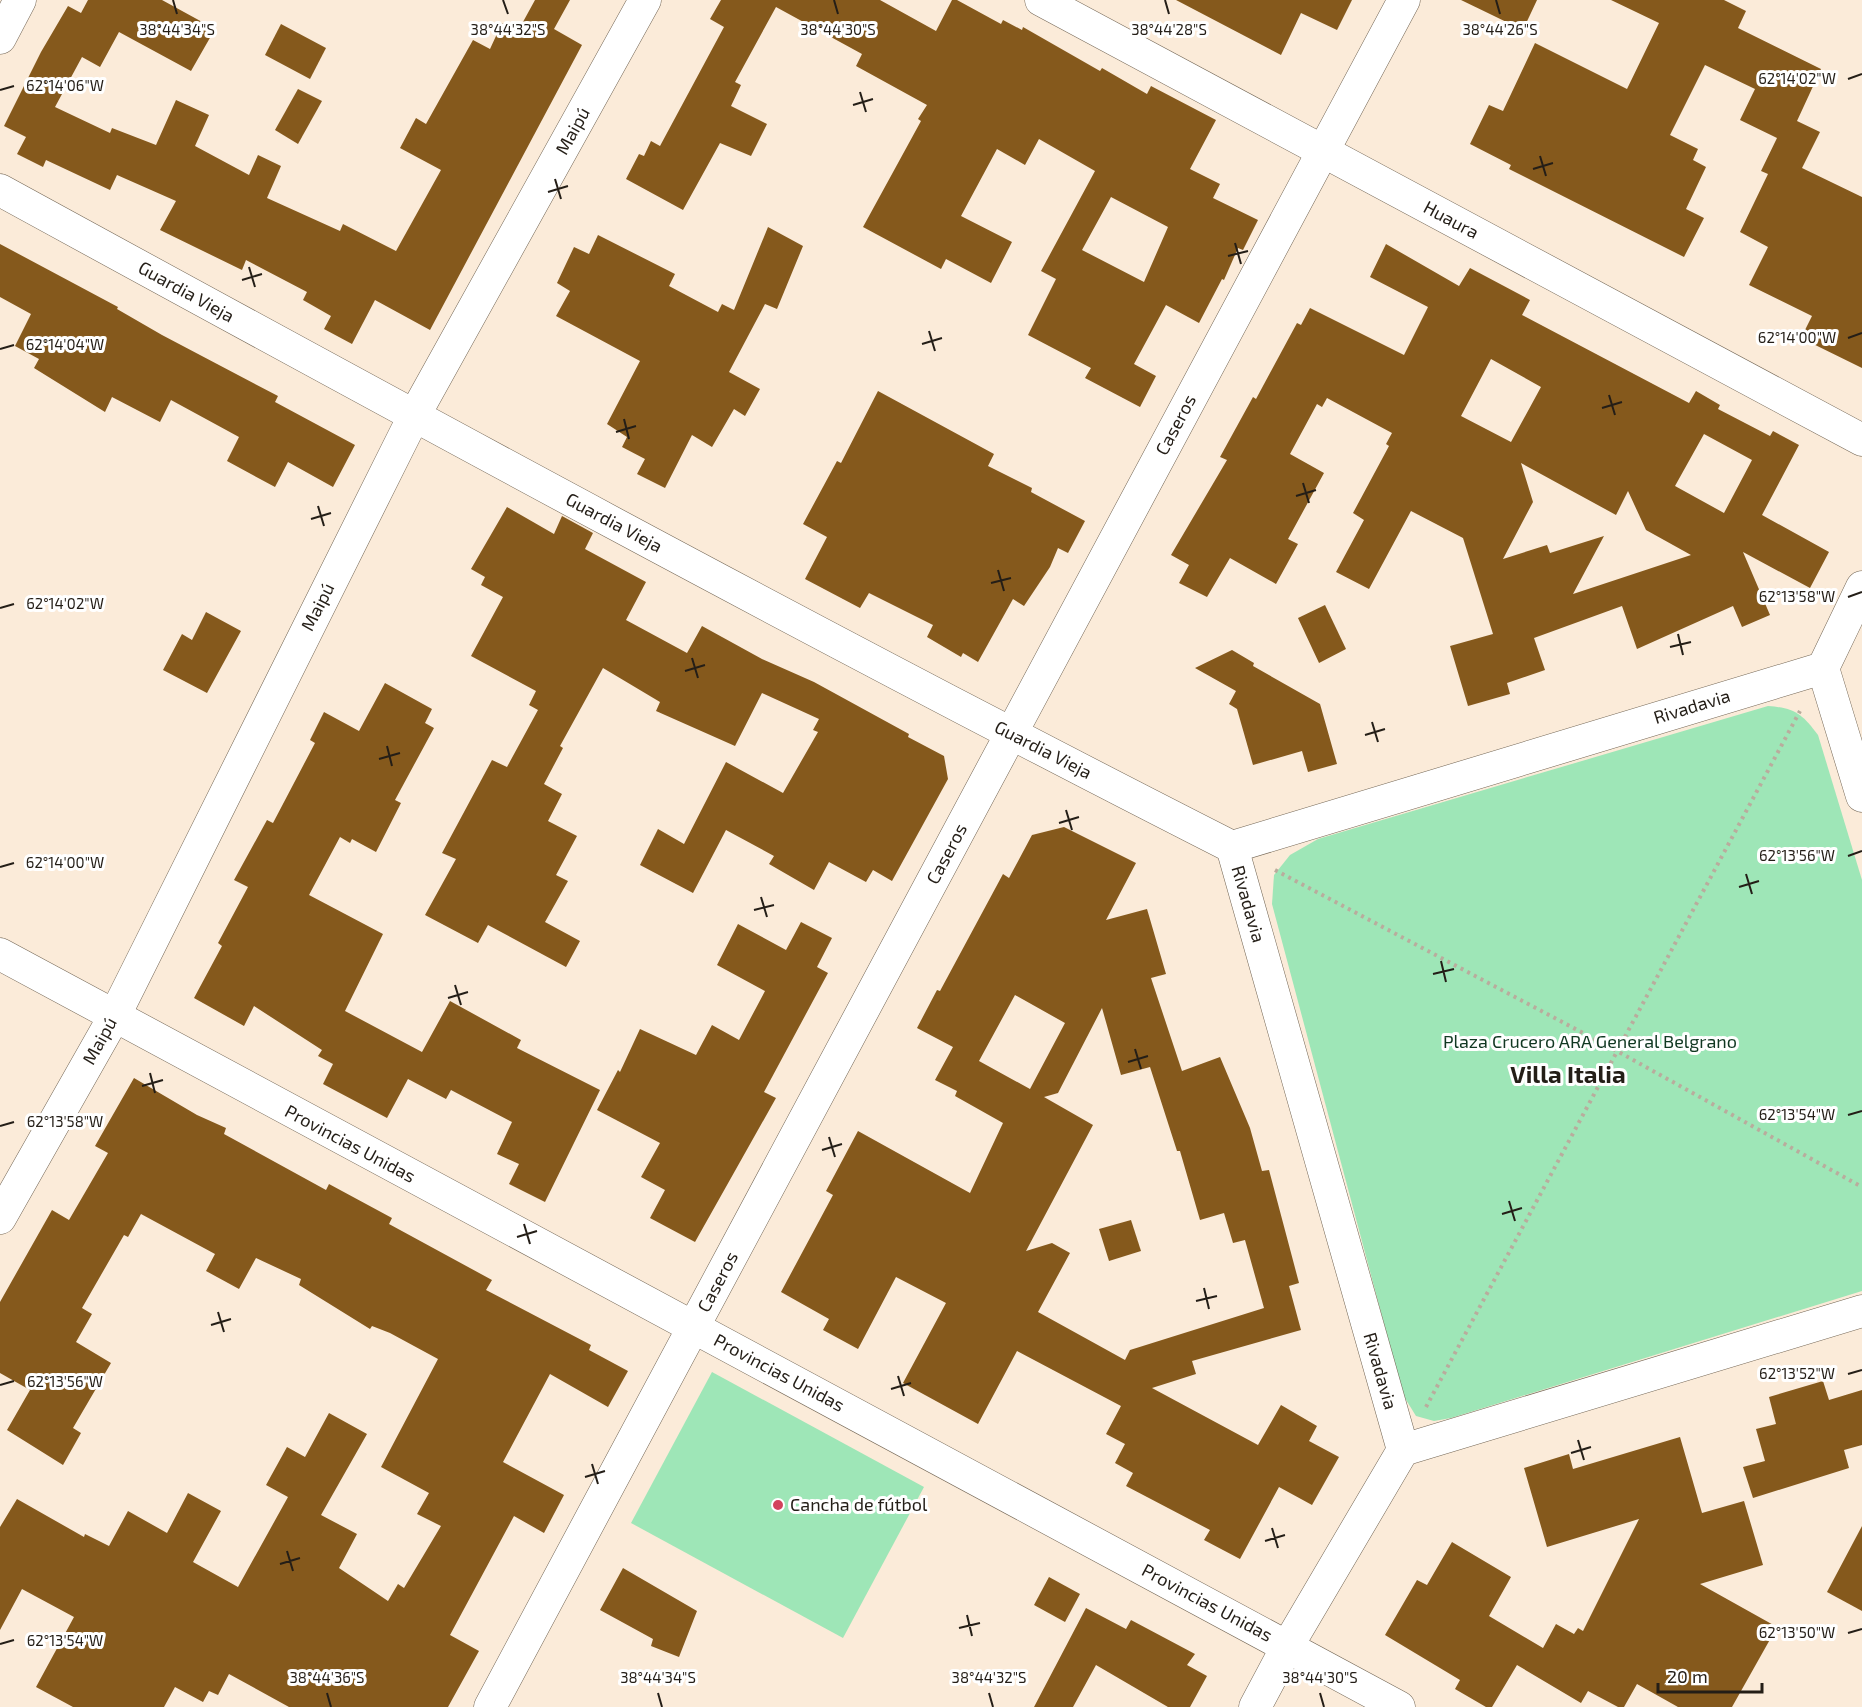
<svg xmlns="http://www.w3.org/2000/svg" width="1862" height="1707" font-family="'Exo 2',sans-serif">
  <rect width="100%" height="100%" fill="#fbebd9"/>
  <g fill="#9ee6b7">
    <path d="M 1768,706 C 1795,708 1802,714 1818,735 L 1862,880 L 1862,1291 L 1451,1418 L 1434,1421 L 1416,1416 L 1403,1395 L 1272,904 L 1274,875 L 1290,855 L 1318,839 Z"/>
    <path d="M 712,1372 L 924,1487 L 843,1638 L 631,1523 Z"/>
  </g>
  <g fill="#85591c" fill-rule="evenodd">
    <path d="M 88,0 L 162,0 L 215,29 L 191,71 L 119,32 L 100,67 L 82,57 L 55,107 L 110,133 L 112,128 L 156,145 L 176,100 L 209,115 L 195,146 L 249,175 L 258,155 L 281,166 L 267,198 L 340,231 L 343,224 L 396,251 L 441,170 L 400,148 L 416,118 L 426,124 L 473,40 L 490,49 L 502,23 L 518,31 L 535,0 L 570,0 L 554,29 L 582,45 L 430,330 L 375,300 L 352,344 L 324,329 L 331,316 L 303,300 L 307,292 L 246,260 L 242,270 L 160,230 L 176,201 L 117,175 L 110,190 L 46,160 L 43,167 L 17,154 L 26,137 L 4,126 L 41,52 L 68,6 L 81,13 Z"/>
    <path d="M 721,0 L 880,0 L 936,31 L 952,0 L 957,0 L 1001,24 L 1003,20 L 1022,30 L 1023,27 L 1100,71 L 1102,68 L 1147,94 L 1151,86 L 1216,120 L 1190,169 L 1220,184 L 1213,198 L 1258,220 L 1243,250 L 1238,248 L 1224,280 L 1222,279 L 1199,323 L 1166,305 L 1134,364 L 1156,376 L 1140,407 L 1085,378 L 1091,368 L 1028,335 L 1056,279 L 1041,271 L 1095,171 L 1039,139 L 1025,165 L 997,149 L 961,216 L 1012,242 L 991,283 L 946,259 L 941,269 L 863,227 L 921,121 L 918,119 L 927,105 L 856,66 L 862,54 L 776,7 L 735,82 L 741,85 L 731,106 L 767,124 L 751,156 L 720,143 L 683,210 L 626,179 L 639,154 L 644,156 L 651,141 L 660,146 L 724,27 L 710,19 ZM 1111,197 L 1168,227 L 1144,282 L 1082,250 Z"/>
    <path d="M 1176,0 L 1352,0 L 1337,30 L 1301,13 L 1281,55 Z"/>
    <path d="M 1461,0 L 1537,0 L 1523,30 Z"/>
    <path d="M 1611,0 L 1724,0 L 1746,11 L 1738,28 L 1821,69 L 1797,121 L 1820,132 L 1802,168 L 1862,197 L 1862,368 L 1801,338 L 1812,316 L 1749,285 L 1768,247 L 1740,232 L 1768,174 L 1761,171 L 1777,138 L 1740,120 L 1755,89 L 1705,65 L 1670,135 L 1698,149 L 1693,160 L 1706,167 L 1686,209 L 1704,218 L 1684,257 L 1509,169 L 1511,165 L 1470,144 L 1489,105 L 1503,111 L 1535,43 L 1627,89 L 1659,23 Z"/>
    <path d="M 281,24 L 326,48 L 310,79 L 265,55 Z"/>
    <path d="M 298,89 L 322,101 L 298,144 L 275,130 Z"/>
    <path d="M 768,227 L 803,246 L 777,309 L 765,304 L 729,372 L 760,389 L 745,416 L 734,409 L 712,447 L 692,435 L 665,488 L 637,474 L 645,459 L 622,447 L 627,437 L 607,424 L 640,361 L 556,316 L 570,291 L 557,283 L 574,247 L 589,254 L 598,235 L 675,274 L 669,286 L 718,312 L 722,304 L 734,310 Z"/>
    <path d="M 0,244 L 118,307 L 117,309 L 162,335 L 278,396 L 275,402 L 355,445 L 333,487 L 288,462 L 275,487 L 227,461 L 239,437 L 171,400 L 160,422 L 112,397 L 105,412 L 34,368 L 39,359 L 15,346 L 31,314 L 0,297 Z"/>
    <path d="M 1386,244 L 1459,286 L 1470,268 L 1530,300 L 1522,315 L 1689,403 L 1696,391 L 1720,405 L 1718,409 L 1770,436 L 1773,431 L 1799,445 L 1762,515 L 1829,552 L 1810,588 L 1743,552 L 1770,615 L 1742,627 L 1733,606 L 1637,649 L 1622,606 L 1534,638 L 1545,670 L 1507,683 L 1510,694 L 1468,706 L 1450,646 L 1493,634 L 1463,538 L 1411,511 L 1369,589 L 1336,572 L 1364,520 L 1353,513 L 1389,446 L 1386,444 L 1392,433 L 1327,398 L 1322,407 L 1317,404 L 1290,454 L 1324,473 L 1288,539 L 1298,544 L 1276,584 L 1230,558 L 1207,597 L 1179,583 L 1189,565 L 1171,555 L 1227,460 L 1220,457 L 1253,397 L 1256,399 L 1297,323 L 1301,325 L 1310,308 L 1404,355 L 1428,307 L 1370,277 ZM 1491,359 L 1541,387 L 1511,442 L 1461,416 ZM 1704,434 L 1752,460 L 1724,513 L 1675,486 ZM 1521,463 L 1616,515 L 1628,491 L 1646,530 L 1691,555 L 1573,594 L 1604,536 L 1550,553 L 1547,545 L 1503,559 L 1533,502 Z"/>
    <path d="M 878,391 L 994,454 L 988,466 L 1032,488 L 1031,492 L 1085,521 L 1068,553 L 1058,548 L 1050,567 L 1024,606 L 1013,599 L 978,662 L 963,653 L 961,657 L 927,637 L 933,625 L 869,593 L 860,608 L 805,579 L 827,537 L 803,524 L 837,461 L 841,463 Z"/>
    <path d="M 507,507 L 554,534 L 562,516 L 593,533 L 585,549 L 646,582 L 626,620 L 687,653 L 702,626 L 762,659 L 814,682 L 909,734 L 908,737 L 944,756 L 948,779 L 892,881 L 873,870 L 866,882 L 829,862 L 814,890 L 769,864 L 774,856 L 726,830 L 693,893 L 640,865 L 658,829 L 684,844 L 726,762 L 783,793 L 818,732 L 813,730 L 819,719 L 762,693 L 735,746 L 656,711 L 660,702 L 603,668 L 560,746 L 563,748 L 544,784 L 562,794 L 548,821 L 577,836 L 556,875 L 568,881 L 545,922 L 580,941 L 566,967 L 488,925 L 478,943 L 425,915 L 456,859 L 442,853 L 492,760 L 507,767 L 538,710 L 529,705 L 536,691 L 471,656 L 503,597 L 481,585 L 485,577 L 471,569 Z"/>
    <path d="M 1325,605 L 1346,649 L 1319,663 L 1298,618 Z"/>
    <path d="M 206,612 L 241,631 L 207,693 L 163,670 L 182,634 L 192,640 Z"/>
    <path d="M 1232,650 L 1254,663 L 1253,666 L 1320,704 L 1337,764 L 1308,772 L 1302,751 L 1253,765 L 1237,709 L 1229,704 L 1236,691 L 1195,668 Z"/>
    <path d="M 385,683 L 432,709 L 425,723 L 434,728 L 395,800 L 401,803 L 376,852 L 352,839 L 350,843 L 340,837 L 309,895 L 383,934 L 345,1011 L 422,1052 L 450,1001 L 521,1040 L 517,1048 L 600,1090 L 545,1202 L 509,1184 L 519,1164 L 497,1154 L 512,1122 L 451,1090 L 446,1099 L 408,1079 L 387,1118 L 323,1084 L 333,1064 L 318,1056 L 322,1050 L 254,1006 L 244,1026 L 194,998 L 222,946 L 218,943 L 248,887 L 234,880 L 267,820 L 273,823 L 315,743 L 310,740 L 324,712 L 359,731 Z"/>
    <path d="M 1064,827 L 1136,863 L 1106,920 L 1147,909 L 1166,974 L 1151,978 L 1182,1071 L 1220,1057 L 1250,1128 L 1262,1171 L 1269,1170 L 1299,1283 L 1289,1286 L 1301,1330 L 1192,1361 L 1196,1374 L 1152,1388 L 1258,1445 L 1281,1405 L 1317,1426 L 1309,1441 L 1339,1457 L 1312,1505 L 1279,1487 L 1240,1559 L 1204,1540 L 1210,1530 L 1126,1486 L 1133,1473 L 1115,1463 L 1125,1444 L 1106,1434 L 1121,1406 L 1017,1351 L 978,1424 L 903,1383 L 946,1303 L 896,1277 L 858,1349 L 823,1330 L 829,1319 L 781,1292 L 833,1195 L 826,1191 L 858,1131 L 970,1193 L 1003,1123 L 955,1096 L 957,1091 L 935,1080 L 953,1047 L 917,1028 L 937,990 L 940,991 L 1003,874 L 1009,878 L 1032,835 ZM 1015,995 L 1065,1023 L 1030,1089 L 979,1061 ZM 1102,1008 L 1121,1075 L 1150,1067 L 1177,1151 L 1180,1151 L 1200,1220 L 1224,1213 L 1233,1243 L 1245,1240 L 1264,1308 L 1130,1350 L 1125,1360 L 1038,1312 L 1070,1253 L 1052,1243 L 1026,1251 L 1093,1125 L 1044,1097 L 1058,1093 Z"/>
    <path d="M 801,922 L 832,938 L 817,967 L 828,973 L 764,1092 L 776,1098 L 695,1242 L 650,1218 L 665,1190 L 641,1177 L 660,1143 L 597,1110 L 618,1070 L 620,1072 L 640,1029 L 696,1055 L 712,1025 L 739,1040 L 765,991 L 717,965 L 738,924 L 786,950 Z"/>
    <path d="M 134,1078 L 197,1115 L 226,1128 L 224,1134 L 326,1190 L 329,1184 L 392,1218 L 389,1224 L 492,1280 L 486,1290 L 591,1345 L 589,1350 L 628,1371 L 608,1407 L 550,1374 L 503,1462 L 564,1495 L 544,1533 L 514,1516 L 450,1635 L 479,1651 L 448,1707 L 289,1707 L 229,1674 L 218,1695 L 209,1691 L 203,1702 L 175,1687 L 164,1707 L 73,1707 L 36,1687 L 74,1617 L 22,1589 L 0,1630 L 0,1527 L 17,1499 L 84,1537 L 85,1534 L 109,1546 L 128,1511 L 167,1533 L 188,1493 L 221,1511 L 193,1562 L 238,1587 L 288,1497 L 266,1485 L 287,1447 L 305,1457 L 329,1413 L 367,1434 L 321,1515 L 357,1534 L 339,1568 L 388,1601 L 398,1584 L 404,1588 L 441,1526 L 417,1514 L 429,1493 L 381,1467 L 438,1359 L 390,1333 L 372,1326 L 370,1329 L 299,1285 L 301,1279 L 256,1258 L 239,1289 L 206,1271 L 215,1254 L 141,1214 L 128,1237 L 124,1235 L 82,1308 L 92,1314 L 76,1342 L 111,1363 L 73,1428 L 81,1433 L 63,1465 L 7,1430 L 30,1390 L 0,1373 L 0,1302 L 52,1210 L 69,1220 L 108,1153 L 95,1146 Z"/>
    <path d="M 1131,1220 L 1141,1251 L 1109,1261 L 1099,1229 Z"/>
    <path d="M 1823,1381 L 1829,1400 L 1862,1390 L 1862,1445 L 1844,1450 L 1849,1468 L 1753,1498 L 1743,1467 L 1765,1461 L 1756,1429 L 1776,1424 L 1769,1397 Z"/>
    <path d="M 1680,1437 L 1702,1513 L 1744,1501 L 1763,1565 L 1700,1584 L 1777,1627 L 1732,1707 L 1678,1707 L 1637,1684 L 1624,1707 L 1618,1707 L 1588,1691 L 1581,1703 L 1517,1665 L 1492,1707 L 1486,1707 L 1455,1689 L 1460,1680 L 1385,1635 L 1417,1580 L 1427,1585 L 1452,1542 L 1511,1577 L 1489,1616 L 1543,1648 L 1556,1624 L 1574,1634 L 1578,1628 L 1583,1631 L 1639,1519 L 1547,1547 L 1524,1468 L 1569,1454 L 1573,1469 Z"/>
    <path d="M 1862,1526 L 1862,1611 L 1827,1592 Z"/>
    <path d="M 623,1568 L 697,1611 L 679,1657 L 651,1646 L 653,1639 L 600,1610 Z"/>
    <path d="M 1049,1577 L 1080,1594 L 1065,1622 L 1034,1605 Z"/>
    <path d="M 1086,1608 L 1126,1629 L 1131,1620 L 1195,1654 L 1187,1665 L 1207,1676 L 1190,1707 L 1168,1707 L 1096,1665 L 1073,1707 L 1034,1707 Z"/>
  </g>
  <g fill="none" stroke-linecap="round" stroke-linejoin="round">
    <defs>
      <g id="minor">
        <path d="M 1041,0 L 1862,440"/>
        <path d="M 0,38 L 20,0"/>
        <path d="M 0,190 C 408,413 817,636 1232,847"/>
        <path d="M 1862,587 L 1823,668 L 1862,796"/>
        <path d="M 1232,847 L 1403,1450"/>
        <path d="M 1232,847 L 1823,668"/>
        <path d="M 0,954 L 1399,1707"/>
        <path d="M 0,1218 L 114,1017 L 414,416 L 645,0"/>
        <path d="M 490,1707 L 1404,0"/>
        <path d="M 1255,1707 L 1287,1647 L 1403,1450 L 1862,1311"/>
      </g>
    </defs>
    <use href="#minor" stroke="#736655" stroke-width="33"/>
    <g stroke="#b9ac9d" stroke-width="4" stroke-dasharray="3 4.5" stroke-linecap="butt">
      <path d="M 1275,870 L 1617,1051 L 1862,1187"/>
      <path d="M 1426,1407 L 1800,711"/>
    </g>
    <use href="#minor" stroke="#fff" stroke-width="32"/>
  </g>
  <path fill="none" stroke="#241e17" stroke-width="2" d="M 173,0 L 177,14M 503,0 L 508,14M 834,0 L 838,14M 1165,0 L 1169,14M 1496,0 L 1500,14M 1848,79 L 1862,74M 0,90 L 14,86M 860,92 L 866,112M 853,105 L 873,99M 1540,156 L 1546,176M 1533,169 L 1553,163M 555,179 L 561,199M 548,192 L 568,186M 1235,243 L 1241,264M 1228,256 L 1248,251M 249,267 L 255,287M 242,280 L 262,274M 929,331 L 935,351M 1848,338 L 1862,333M 922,344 L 942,338M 0,349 L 14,345M 1609,395 L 1615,415M 1602,408 L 1622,402M 624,419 L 629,439M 616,432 L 636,426M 1303,483 L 1309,503M 1296,496 L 1316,490M 318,506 L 324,526M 311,519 L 331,513M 998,570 L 1004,591M 991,583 L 1011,578M 1848,597 L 1862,592M 0,608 L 14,604M 1678,634 L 1683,655M 1670,647 L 1691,642M 692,658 L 698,678M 685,671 L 705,665M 1372,722 L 1378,742M 1365,735 L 1385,729M 387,746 L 392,766M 379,759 L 400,753M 1066,810 L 1072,830M 1059,823 L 1079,817M 1848,856 L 1862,851M 0,867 L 14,863M 1746,874 L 1752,894M 1739,887 L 1759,881M 761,897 L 767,917M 754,910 L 774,905M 1441,961 L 1446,982M 1433,974 L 1454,969M 455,985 L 461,1005M 448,998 L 468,992M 1135,1049 L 1141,1069M 1128,1062 L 1148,1056M 150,1073 L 155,1093M 142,1086 L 163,1080M 1848,1115 L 1862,1111M 0,1126 L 14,1122M 829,1137 L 835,1157M 822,1150 L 842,1144M 1509,1201 L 1515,1221M 1502,1214 L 1522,1208M 524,1224 L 530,1244M 517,1237 L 537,1231M 1204,1288 L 1209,1309M 1196,1301 L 1217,1296M 218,1312 L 224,1332M 211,1325 L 231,1319M 1848,1374 L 1862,1370M 898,1376 L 904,1396M 0,1385 L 14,1381M 891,1389 L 911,1383M 1578,1440 L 1584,1460M 1571,1453 L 1591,1447M 592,1464 L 598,1484M 585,1477 L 605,1471M 1272,1528 L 1278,1548M 1265,1541 L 1285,1535M 287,1551 L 293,1571M 280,1564 L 300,1558M 967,1615 L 972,1636M 959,1628 L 980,1623M 1848,1633 L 1862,1629M 0,1644 L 14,1640M 327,1693 L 331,1707M 658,1693 L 662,1707M 989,1693 L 993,1707M 1320,1693 L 1324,1707"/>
  <circle fill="#d3435c" stroke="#fff" stroke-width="2" cx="778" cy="1505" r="6"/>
  <g text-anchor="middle" stroke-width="6" stroke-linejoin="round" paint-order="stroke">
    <g font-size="18" fill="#241e17" stroke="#fff">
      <text transform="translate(573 131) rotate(-61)" y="6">Maipú</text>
      <text transform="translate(1451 220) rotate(28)" y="6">Huaura</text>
      <text transform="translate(186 292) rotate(29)" y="6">Guardia Vieja</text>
      <text transform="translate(1176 425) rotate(-62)" y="6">Caseros</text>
      <text transform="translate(614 523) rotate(28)" y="6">Guardia Vieja</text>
      <text transform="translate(318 607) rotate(-63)" y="6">Maipú</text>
      <text transform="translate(1692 707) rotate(-17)" y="6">Rivadavia</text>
      <text transform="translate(1043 750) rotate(27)" y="6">Guardia Vieja</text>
      <text transform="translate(947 854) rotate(-62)" y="6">Caseros</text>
      <text transform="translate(1248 904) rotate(74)" y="6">Rivadavia</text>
      <text transform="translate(100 1041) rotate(-61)" y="6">Maipú</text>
      <text transform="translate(350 1144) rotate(28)" y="6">Provincias Unidas</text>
      <text transform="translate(718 1282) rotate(-62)" y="6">Caseros</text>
      <text transform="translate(1380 1371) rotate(74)" y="6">Rivadavia</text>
      <text transform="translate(779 1373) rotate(28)" y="6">Provincias Unidas</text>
      <text transform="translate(1207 1603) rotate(28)" y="6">Provincias Unidas</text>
    </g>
    <g font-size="18" fill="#113822" stroke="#fff">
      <text x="1590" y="1048">Plaza Crucero ARA General Belgrano</text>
    </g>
    <g font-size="18" fill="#241e17" stroke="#fff" text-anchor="start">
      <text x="790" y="1511">Cancha de fútbol</text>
    </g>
    <g font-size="24" font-weight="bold" fill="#241e17" stroke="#fff">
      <text x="1568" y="1083">Villa Italia</text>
    </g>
  </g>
  <g font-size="15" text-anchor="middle" fill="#241e17" stroke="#fff" stroke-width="6" stroke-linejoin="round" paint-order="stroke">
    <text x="177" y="35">38°44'34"S</text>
    <text x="508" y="35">38°44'32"S</text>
    <text x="838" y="35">38°44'30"S</text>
    <text x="1169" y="35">38°44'28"S</text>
    <text x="1500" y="35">38°44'26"S</text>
    <text x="1797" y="84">62°14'02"W</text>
    <text x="65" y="91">62°14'06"W</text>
    <text x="1797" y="343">62°14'00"W</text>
    <text x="65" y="350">62°14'04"W</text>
    <text x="1797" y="602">62°13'58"W</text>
    <text x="65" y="609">62°14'02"W</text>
    <text x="1797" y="861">62°13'56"W</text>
    <text x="65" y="868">62°14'00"W</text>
    <text x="1797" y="1120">62°13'54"W</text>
    <text x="65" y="1127">62°13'58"W</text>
    <text x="1797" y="1379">62°13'52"W</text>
    <text x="65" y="1387">62°13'56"W</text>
    <text x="1797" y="1638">62°13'50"W</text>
    <text x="65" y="1646">62°13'54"W</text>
    <text x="327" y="1683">38°44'36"S</text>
    <text x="658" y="1683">38°44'34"S</text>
    <text x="989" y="1683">38°44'32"S</text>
    <text x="1320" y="1683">38°44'30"S</text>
  </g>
  <path d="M1658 1683v9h104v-9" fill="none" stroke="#241e17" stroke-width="3"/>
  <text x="1667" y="1683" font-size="18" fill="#241e17" stroke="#ffffff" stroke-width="4.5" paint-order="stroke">20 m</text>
</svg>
